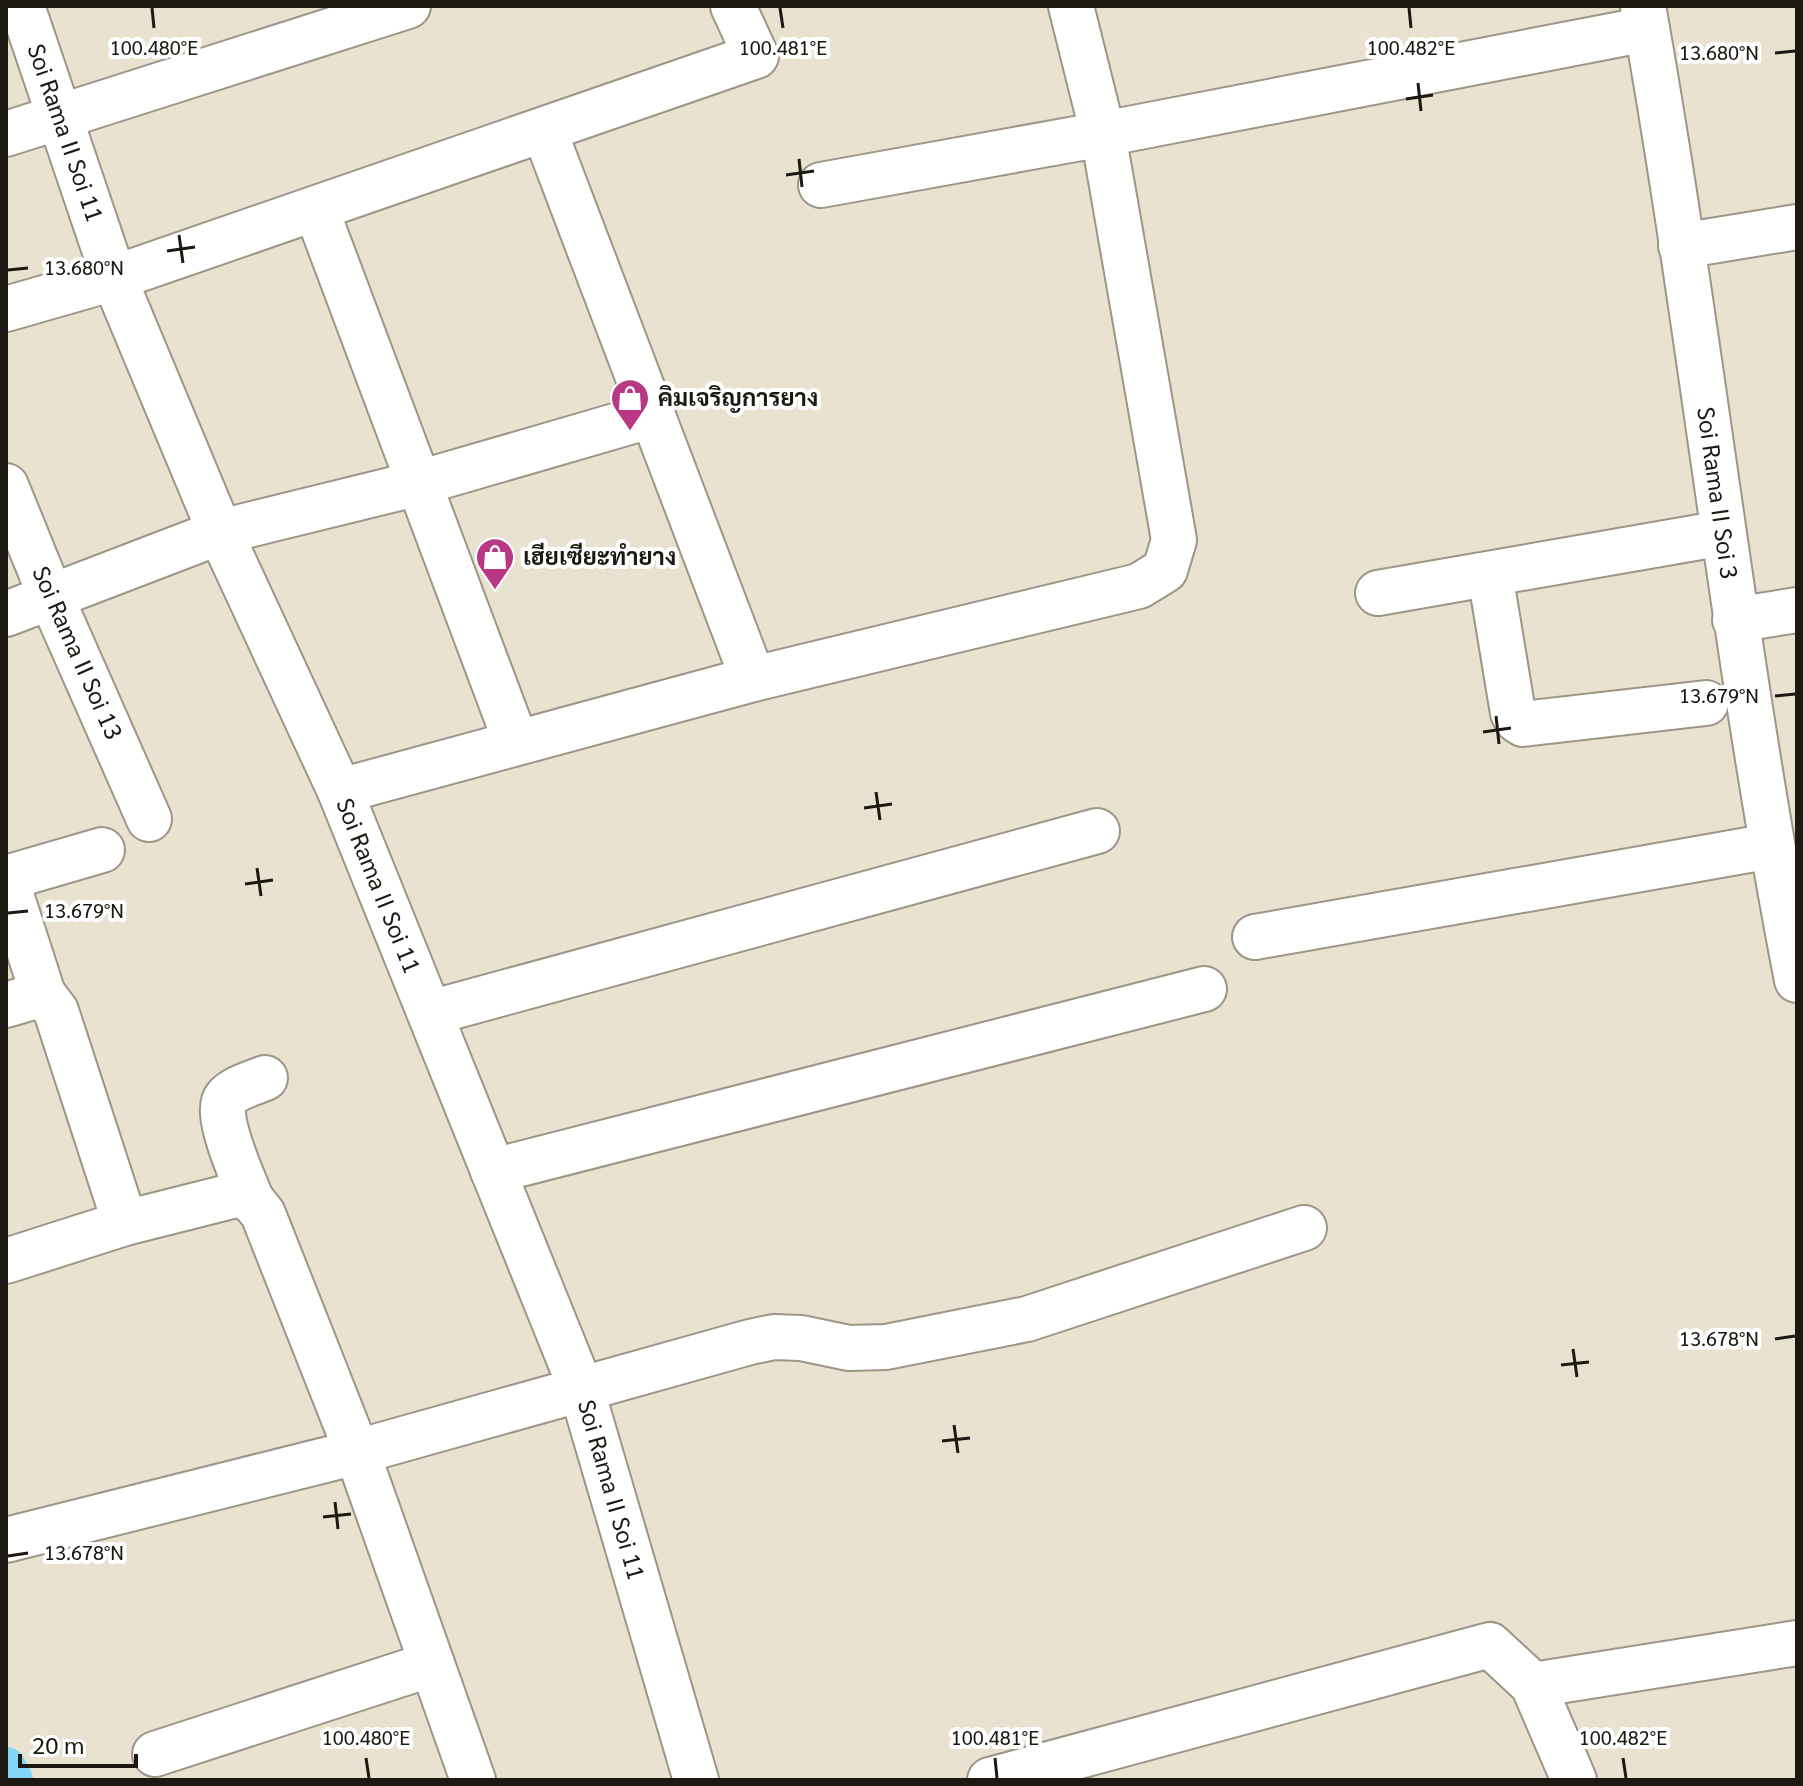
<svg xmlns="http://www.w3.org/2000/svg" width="1803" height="1786" font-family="Georgia,Sarabun,serif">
  <rect width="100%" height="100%" fill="#e9e2d0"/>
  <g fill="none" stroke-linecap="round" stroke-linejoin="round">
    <path stroke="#82d6f6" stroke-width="40" d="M 6,1767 L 13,1780"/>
    <defs>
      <g id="minor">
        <path d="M 22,6 L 114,278 L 220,532 L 340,791 L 582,1391 L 696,1780"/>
        <path d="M 1643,6 C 1701,330 1734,657 1797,980"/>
        <path d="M 544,130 L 753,679"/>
        <path d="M 6,134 L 408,6"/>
        <path d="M 821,185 L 1103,134 L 1647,29"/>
        <path d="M 316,209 L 516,742"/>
        <path d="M 1681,246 L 1797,227"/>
        <path d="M 6,309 L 114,278 L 756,56 L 733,6"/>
        <path d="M 6,486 L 51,597 L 149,819"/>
        <path d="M 1490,574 L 1513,713 L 1517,720 L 1523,724 L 1706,703"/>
        <path d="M 1378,593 L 1723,533"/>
        <path d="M 6,614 L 220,532 L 419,483 L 653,415"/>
        <path d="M 1735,620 L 1797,610"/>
        <path d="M 340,791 L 753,679 L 1139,586 L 1165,570 L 1174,540 L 1103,134 L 1071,6"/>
        <path d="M 6,878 L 102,850"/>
        <path d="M 6,879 L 43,994"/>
        <path d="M 1255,937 L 1771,846"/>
        <path d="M 6,1005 L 43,994 L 56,1011 L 125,1223"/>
        <path d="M 430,1013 L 1097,831"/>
        <path d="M 493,1171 L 1204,989"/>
        <path d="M 251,1199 C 244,1180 213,1114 226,1098 C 234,1088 253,1083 265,1078"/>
        <path d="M 6,1261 L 125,1223 L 236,1195 L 251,1199 L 263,1214 L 357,1452 L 473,1780"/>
        <path d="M 6,1540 L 357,1452 L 750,1342 L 774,1337 L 801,1338 L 849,1348 L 886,1347 L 1027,1319 L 1304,1228"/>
        <path d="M 1533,1685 L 1797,1643"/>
        <path d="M 155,1754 L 432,1664"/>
        <path d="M 990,1780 L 1490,1645 L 1533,1685 L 1574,1780"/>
      </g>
    </defs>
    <use href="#minor" stroke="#9d9686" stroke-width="48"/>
    <use href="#minor" stroke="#fff" stroke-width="44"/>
  </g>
  <path fill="none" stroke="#1c1913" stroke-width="3" d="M 152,8 L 154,28M 780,8 L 783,28M 1409,8 L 1411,28M 1775,53 L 1795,51M 1418,83 L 1421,111M 1406,99 L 1433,95M 799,159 L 802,187M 786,175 L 814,171M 179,235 L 183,263M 167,251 L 195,247M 8,270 L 28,268M 1775,696 L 1795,694M 1496,716 L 1499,744M 1483,732 L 1511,728M 876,792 L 880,820M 864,808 L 892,804M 257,868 L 261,896M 245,884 L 273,880M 8,913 L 28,911M 1775,1339 L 1795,1336M 1573,1349 L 1577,1377M 1561,1365 L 1589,1362M 954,1425 L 958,1453M 942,1441 L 970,1438M 335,1502 L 338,1529M 323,1517 L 351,1514M 8,1556 L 28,1553M 366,1758 L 369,1778M 995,1758 L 997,1778M 1623,1758 L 1626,1778"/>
  <defs>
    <symbol id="shop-pin" viewBox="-11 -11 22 30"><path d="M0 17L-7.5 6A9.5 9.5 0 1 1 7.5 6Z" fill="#b83883" stroke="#fff"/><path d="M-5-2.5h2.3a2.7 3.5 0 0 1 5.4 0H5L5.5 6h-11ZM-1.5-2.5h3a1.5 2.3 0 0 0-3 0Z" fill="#fff"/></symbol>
  </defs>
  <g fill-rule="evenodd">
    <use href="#shop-pin" x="608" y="376" width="44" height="60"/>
    <use href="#shop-pin" x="473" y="535" width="44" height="60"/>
  </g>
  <g text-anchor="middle" stroke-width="8" stroke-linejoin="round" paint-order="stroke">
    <g font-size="24" fill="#1c1913" stroke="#fff">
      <text transform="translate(65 133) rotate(71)" y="8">Soi Rama II Soi 11</text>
      <text transform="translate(1717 493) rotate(82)" y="8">Soi Rama II Soi 3</text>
      <text transform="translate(77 653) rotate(66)" y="8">Soi Rama II Soi 13</text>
      <text transform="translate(378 886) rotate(68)" y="8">Soi Rama II Soi 11</text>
      <text transform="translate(611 1490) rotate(74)" y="8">Soi Rama II Soi 11</text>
    </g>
    <g font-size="24" font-weight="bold" fill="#1c1913" stroke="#fff" text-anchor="start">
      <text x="658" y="406">คิมเจริญการยาง</text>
      <text x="523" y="565">เฮียเซียะทำยาง</text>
    </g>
  </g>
  <g font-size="20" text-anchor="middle" fill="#1c1913" stroke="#fff" stroke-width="8" stroke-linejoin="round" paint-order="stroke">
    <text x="154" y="55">100.480°E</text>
    <text x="783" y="55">100.481°E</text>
    <text x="1411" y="55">100.482°E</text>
    <text x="1719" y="60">13.680°N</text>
    <text x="84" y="275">13.680°N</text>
    <text x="1719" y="703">13.679°N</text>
    <text x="84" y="918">13.679°N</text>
    <text x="1719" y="1346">13.678°N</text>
    <text x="84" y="1560">13.678°N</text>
    <text x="366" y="1745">100.480°E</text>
    <text x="995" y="1745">100.481°E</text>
    <text x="1623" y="1745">100.482°E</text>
  </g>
  <rect width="1803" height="1786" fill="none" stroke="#1c1913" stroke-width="16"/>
  <path d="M20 1754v12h116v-12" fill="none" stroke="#1c1913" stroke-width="4"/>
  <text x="32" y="1754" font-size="24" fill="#1c1913" stroke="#ffffff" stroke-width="6" paint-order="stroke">20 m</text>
</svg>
